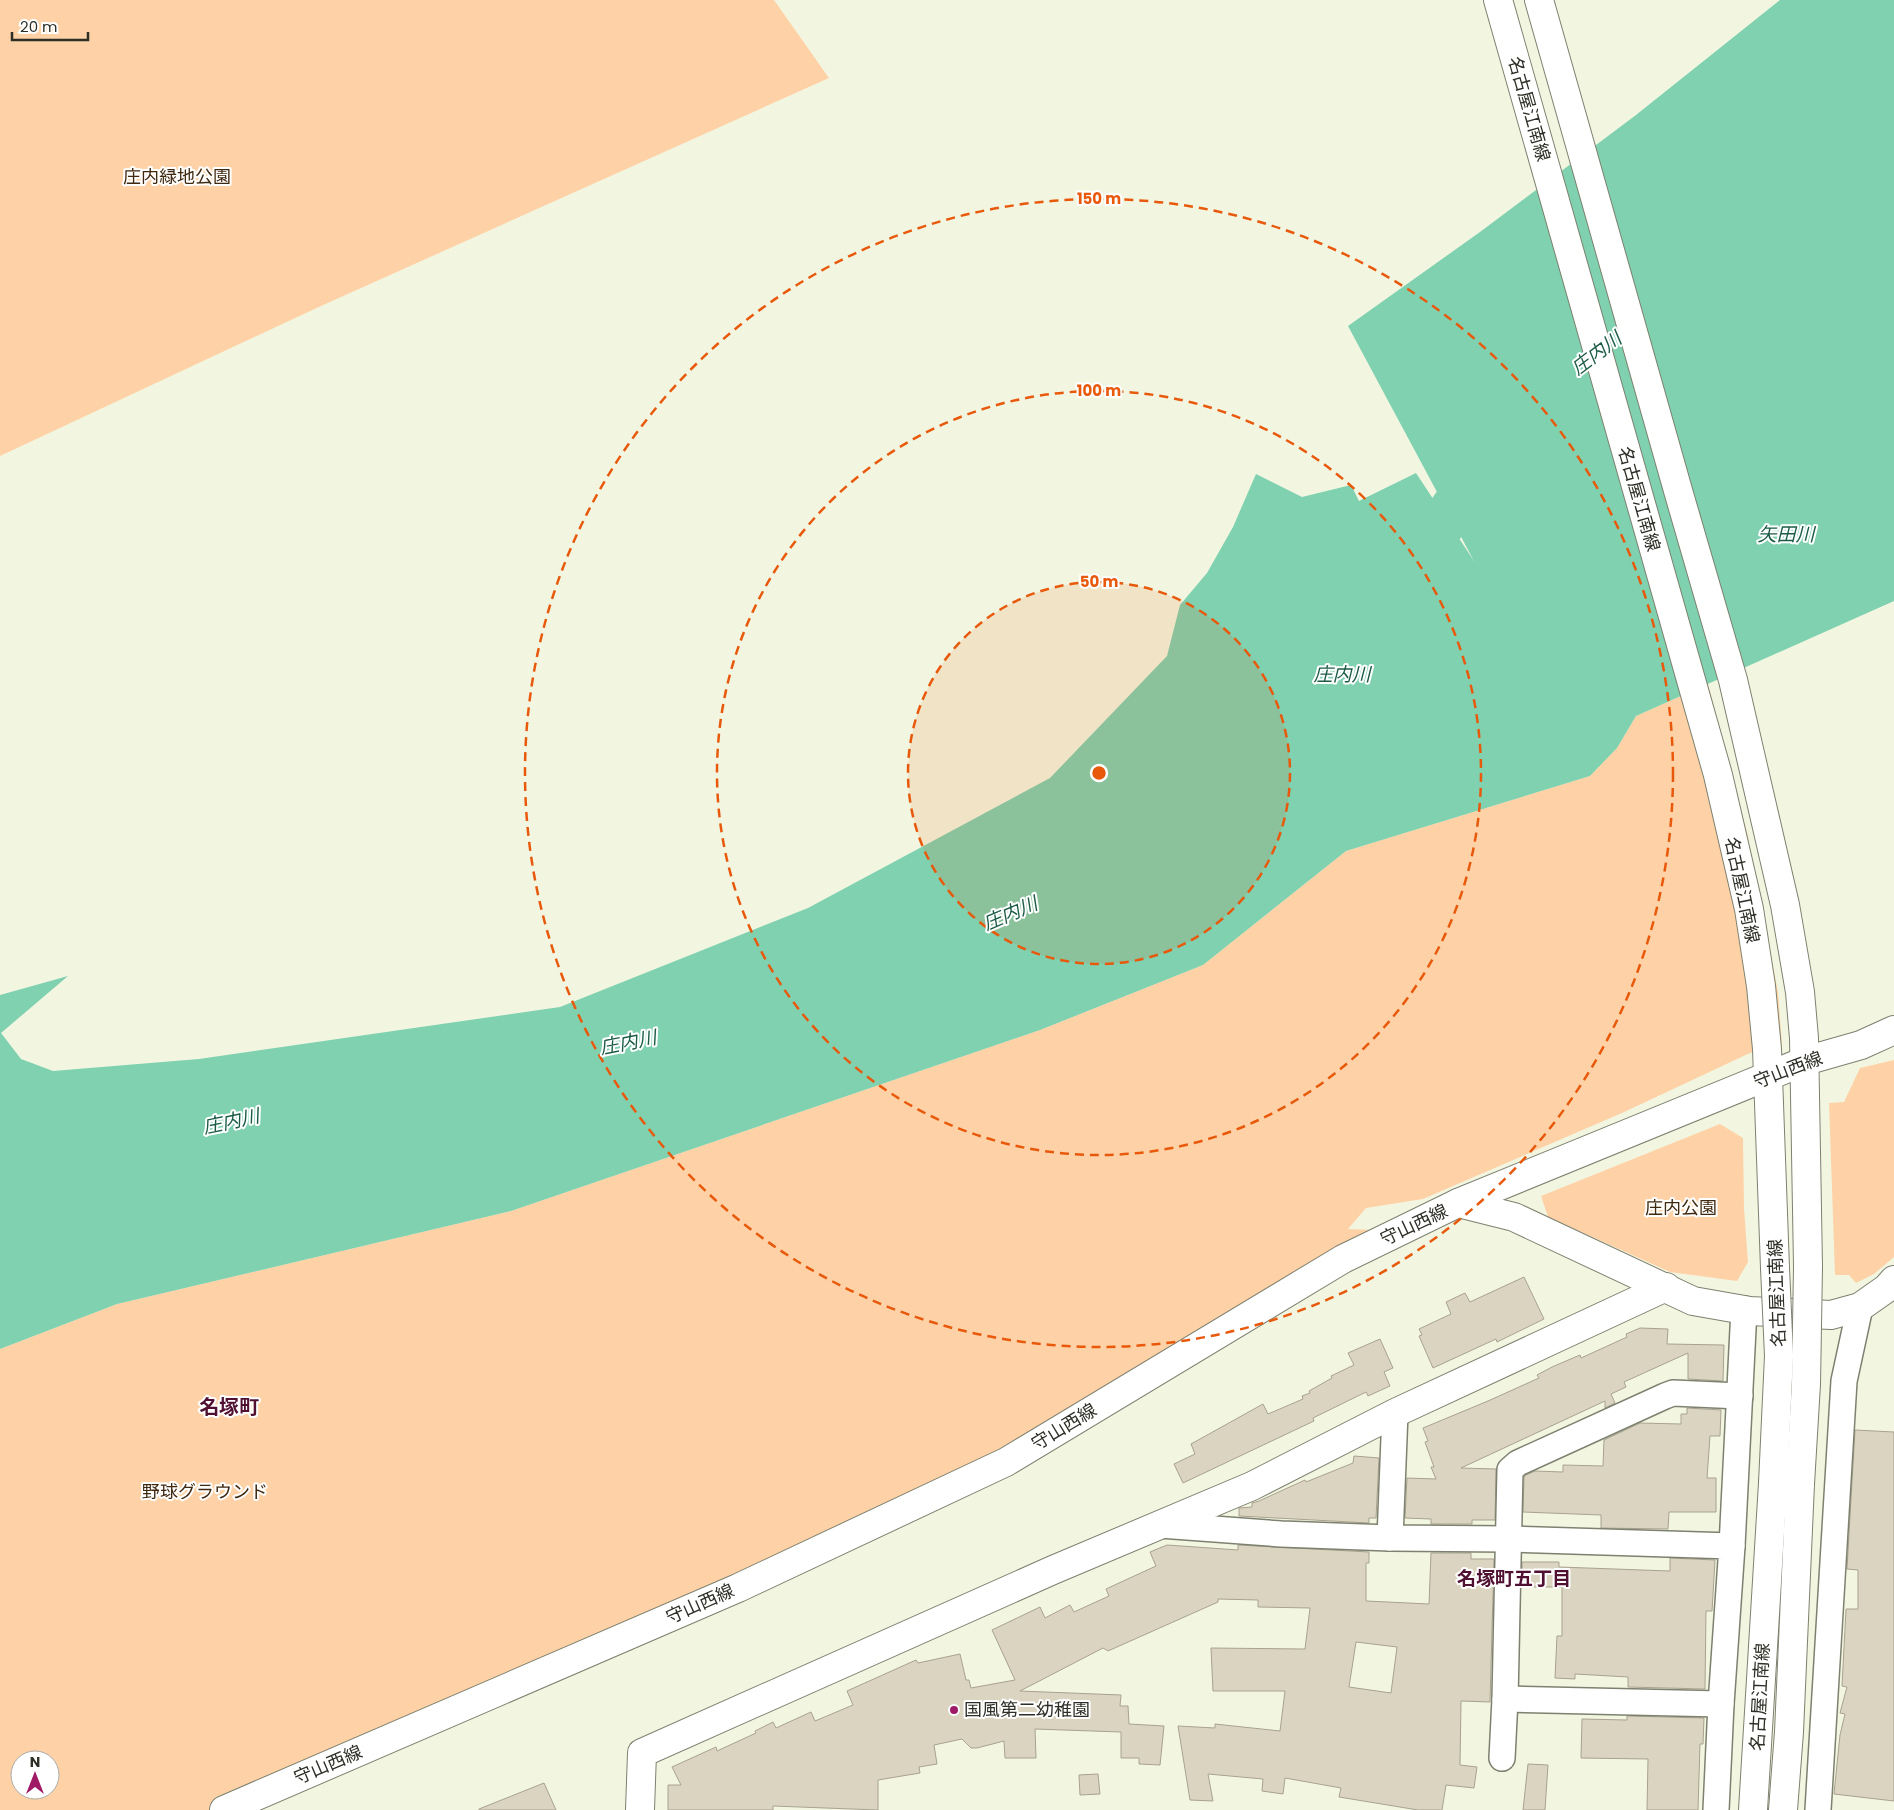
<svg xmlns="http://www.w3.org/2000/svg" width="1894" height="1810" font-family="Poppins,'Noto Sans JP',sans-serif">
  <rect width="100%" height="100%" fill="#f2f6e1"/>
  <g fill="#fed2a6" fill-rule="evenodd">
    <path d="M 0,0 L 774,0 L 829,78 L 321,306 L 0,456 Z"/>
    <path d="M 1708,684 L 1747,832 L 1778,992 L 1782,1045 L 1750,1053 L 1622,1113 L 1423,1199 L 1366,1208 L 1348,1229 L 1400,1231 L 1006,1462 L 223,1810 L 0,1810 L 0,1349 L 117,1304 L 511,1211 L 1040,1030 L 1203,965 L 1346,851 L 1590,776 L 1617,748 L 1636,716 ZM 20,1760 L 50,1760 L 50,1790 L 20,1790 Z"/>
    <path d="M 1894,1060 L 1894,1257 L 1874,1274 L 1856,1283 L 1849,1275 L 1835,1275 L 1829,1103 L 1844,1102 L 1860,1068 Z"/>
    <path d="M 1720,1124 L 1743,1138 L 1744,1208 L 1748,1262 L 1737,1281 L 1670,1272 L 1548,1217 L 1541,1196 Z"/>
  </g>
  <path fill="#7fd1b0" d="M 1780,0 L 1894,0 L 1894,601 L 1636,716 L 1617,748 L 1590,776 L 1346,851 L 1203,965 L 1040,1030 L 511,1211 L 117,1304 L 0,1349 L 0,995 L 68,976 L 1,1033 L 21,1059 L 53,1071 L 199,1059 L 560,1007 L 808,908 L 1050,778 L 1167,656 L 1180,605 L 1207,573 L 1233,527 L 1256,474 L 1302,497 L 1351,485 L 1359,501 L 1416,473 L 1474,561 L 1348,326 L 1480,232 L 1636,115 Z"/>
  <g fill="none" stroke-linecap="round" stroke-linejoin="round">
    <path stroke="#7fd1b0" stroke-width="46" d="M 1409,572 L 1486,461"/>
  </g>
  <g fill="#dbd4c0" stroke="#a8a28f" fill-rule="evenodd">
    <path d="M 1524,1277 L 1544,1319 L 1497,1342 L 1496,1339 L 1433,1368 L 1419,1336 L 1422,1335 L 1419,1329 L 1451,1314 L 1446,1302 L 1465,1293 L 1470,1302 Z"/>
    <path d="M 1640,1328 L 1668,1329 L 1667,1344 L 1724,1345 L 1723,1381 L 1688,1379 L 1688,1353 L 1624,1382 L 1626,1387 L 1611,1394 L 1615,1403 L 1605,1408 L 1605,1401 L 1461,1468 L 1496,1469 L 1495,1520 L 1472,1520 L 1472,1524 L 1431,1524 L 1431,1519 L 1405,1518 L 1407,1478 L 1436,1479 L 1431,1467 L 1434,1467 L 1425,1442 L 1428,1441 L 1423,1428 L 1488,1401 L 1539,1378 L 1537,1375 L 1552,1367 L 1580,1355 L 1581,1358 L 1627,1337 L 1626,1334 Z"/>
    <path d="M 1380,1339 L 1393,1368 L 1384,1372 L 1390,1386 L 1368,1396 L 1366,1392 L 1313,1418 L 1314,1421 L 1183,1483 L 1174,1464 L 1195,1454 L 1191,1444 L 1263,1404 L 1268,1414 L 1303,1399 L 1302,1396 L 1310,1393 L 1309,1391 L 1332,1378 L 1331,1376 L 1354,1365 L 1348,1353 Z"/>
    <path d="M 1687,1408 L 1721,1410 L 1720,1436 L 1710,1436 L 1707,1478 L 1716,1478 L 1716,1512 L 1669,1512 L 1668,1529 L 1601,1528 L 1601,1515 L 1523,1512 L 1524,1477 L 1526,1475 L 1535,1471 L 1563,1472 L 1563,1465 L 1603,1466 L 1604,1440 L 1640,1423 L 1681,1424 L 1681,1414 L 1687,1414 Z"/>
    <path d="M 1855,1430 L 1894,1432 L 1894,1801 L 1834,1794 L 1840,1735 L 1845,1714 L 1840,1713 L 1847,1687 L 1842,1686 L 1846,1609 L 1858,1609 L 1858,1570 L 1847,1569 Z"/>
    <path d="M 1354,1456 L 1379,1458 L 1376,1518 L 1369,1518 L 1369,1523 L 1239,1516 L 1239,1508 L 1252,1507 L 1252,1503 L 1259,1501 L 1305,1480 L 1306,1482 L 1353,1463 Z"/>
    <path d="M 1167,1545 L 1238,1550 L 1238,1545 L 1369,1552 L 1369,1563 L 1366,1563 L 1366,1601 L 1429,1604 L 1431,1553 L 1471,1553 L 1471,1559 L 1494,1559 L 1490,1702 L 1461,1701 L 1460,1765 L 1477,1767 L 1474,1788 L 1446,1785 L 1442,1810 L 1418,1810 L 1339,1797 L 1341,1788 L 1285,1778 L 1283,1794 L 1262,1791 L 1263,1779 L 1208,1774 L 1213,1801 L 1190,1800 L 1178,1726 L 1215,1728 L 1215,1724 L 1280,1731 L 1285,1691 L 1213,1691 L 1211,1648 L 1305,1649 L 1310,1608 L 1258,1607 L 1258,1600 L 1218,1599 L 1218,1602 L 1108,1651 L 1103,1648 L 1020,1691 L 1121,1695 L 1120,1706 L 1128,1706 L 1129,1724 L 1164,1726 L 1160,1765 L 1139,1764 L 1139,1758 L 1121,1758 L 1121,1732 L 1035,1729 L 1036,1758 L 1005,1758 L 1004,1741 L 977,1748 L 971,1748 L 962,1739 L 934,1745 L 937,1764 L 919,1767 L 920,1773 L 878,1780 L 878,1810 L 773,1806 L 773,1810 L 668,1810 L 668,1785 L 681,1785 L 672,1767 L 716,1747 L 717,1751 L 756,1733 L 755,1731 L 773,1722 L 776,1728 L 811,1712 L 815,1721 L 853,1705 L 847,1691 L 916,1660 L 918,1663 L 960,1654 L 966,1680 L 969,1680 L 971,1688 L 1015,1680 L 992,1630 L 1040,1607 L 1045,1618 L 1070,1605 L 1074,1612 L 1109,1596 L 1106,1589 L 1156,1566 L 1150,1552 ZM 1356,1642 L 1397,1647 L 1391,1693 L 1349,1687 Z"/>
    <path d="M 1670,1558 L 1715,1560 L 1712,1611 L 1706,1611 L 1705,1689 L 1628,1687 L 1628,1677 L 1575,1674 L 1575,1679 L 1555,1678 L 1557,1636 L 1562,1636 L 1562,1587 L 1522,1587 L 1522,1562 L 1559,1562 L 1559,1567 L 1670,1571 Z"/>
    <path d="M 1627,1716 L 1704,1718 L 1703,1744 L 1700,1744 L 1698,1810 L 1647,1810 L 1648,1759 L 1581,1758 L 1582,1719 L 1627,1720 Z"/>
    <path d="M 1528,1764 L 1548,1765 L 1545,1810 L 1523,1810 Z"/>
    <path d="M 1098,1774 L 1100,1794 L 1080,1795 L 1079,1775 Z"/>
    <path d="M 544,1783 L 556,1810 L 479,1810 L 479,1809 Z"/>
  </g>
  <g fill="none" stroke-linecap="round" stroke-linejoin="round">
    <defs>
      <g id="minor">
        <path d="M 1160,1525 L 1281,1534 L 1390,1538 L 1508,1539 L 1732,1546 L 1721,1704 L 1716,1810"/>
        <path d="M 1390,1538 L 1395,1413"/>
        <path d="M 1732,1546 L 1744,1309"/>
        <path d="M 1505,1699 L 1721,1704"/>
        <path d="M 1502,1758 L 1505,1699 L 1510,1470 L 1518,1463 L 1665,1396 L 1673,1393 L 1740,1396"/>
        <path d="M 1818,1810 L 1844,1381 L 1860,1307"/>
      </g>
      <g id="tertiary">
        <path d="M 1458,1203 L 1514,1217 L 1693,1301 L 1750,1311 L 1831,1315 L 1860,1307 L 1887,1288 L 1894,1280"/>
        <path d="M 640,1810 L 642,1753 L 1053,1570 L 1252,1486 L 1395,1413 L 1666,1287"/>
      </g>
      <path id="secondary" d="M 224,1810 L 738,1588 L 1006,1462 L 1343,1259 L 1458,1203 L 1805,1061 L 1861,1045 L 1894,1030"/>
      <g id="primary">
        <path d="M 1498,0 L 1718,775 L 1749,909 L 1761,986 L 1767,1049 L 1775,1268"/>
        <path d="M 1539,0 L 1679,494 L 1733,680 L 1785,905 L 1800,992 L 1804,1038 L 1808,1267"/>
        <path d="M 1753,1810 L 1773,1483"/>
        <path d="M 1783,1810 L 1789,1732 L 1800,1484"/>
      </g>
    </defs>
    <use href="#minor" stroke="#7d816f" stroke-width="28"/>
    <use href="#tertiary" stroke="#7d816f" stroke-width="30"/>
    <use href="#secondary" stroke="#7d816f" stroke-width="30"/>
    <use href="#primary" stroke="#7d816f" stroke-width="30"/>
    <use href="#minor" stroke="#fff" stroke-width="25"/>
    <use href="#tertiary" stroke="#fff" stroke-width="28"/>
    <use href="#secondary" stroke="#fff" stroke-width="28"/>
    <use href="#primary" stroke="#fff" stroke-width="28"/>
    <defs>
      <g id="primary-bridge">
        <path d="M 1773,1483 L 1779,1356 L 1775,1268"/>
        <path d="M 1800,1484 L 1806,1384 L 1808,1267"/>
      </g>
    </defs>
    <use href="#primary-bridge" stroke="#7d816f" stroke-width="30" stroke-linecap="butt"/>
    <use href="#primary-bridge" stroke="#fff" stroke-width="28"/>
  </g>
  <circle cx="1099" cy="773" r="191" fill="#e8590c" fill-opacity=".12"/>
  <g fill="none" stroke="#e8590c" stroke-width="2.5" stroke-dasharray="9 6">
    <circle cx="1099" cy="773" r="191"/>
    <circle cx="1099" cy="773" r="382"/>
    <circle cx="1099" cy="773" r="574"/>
  </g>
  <circle fill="#a01966" stroke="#fff" stroke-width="2" cx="954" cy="1710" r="5"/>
  <g text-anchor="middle" stroke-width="4" stroke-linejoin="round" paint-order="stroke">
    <g font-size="18" fill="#2d2f27" stroke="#fff">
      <text transform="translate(1529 109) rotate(74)" y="6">名古屋江南線</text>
      <text transform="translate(1639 499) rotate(74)" y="6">名古屋江南線</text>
      <text transform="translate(1742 890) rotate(78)" y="6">名古屋江南線</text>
      <text transform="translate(1788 1070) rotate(-21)" y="6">守山西線</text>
      <text transform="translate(1414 1225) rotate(-25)" y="6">守山西線</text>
      <text transform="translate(1777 1293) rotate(-92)" y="6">名古屋江南線</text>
      <text transform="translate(1064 1427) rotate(-31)" y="6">守山西線</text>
      <text transform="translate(700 1604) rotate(-24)" y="6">守山西線</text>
      <text transform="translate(1760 1697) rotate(-87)" y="6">名古屋江南線</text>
      <text transform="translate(328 1765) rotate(-23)" y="6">守山西線</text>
    </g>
    <g font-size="18" fill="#3f2910" stroke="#fff">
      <text x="177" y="183">庄内緑地公園</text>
      <text x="1681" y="1214">庄内公園</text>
      <text x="205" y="1498">野球グラウンド</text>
    </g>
    <g font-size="18" fill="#2d2f27" stroke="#fff" text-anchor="start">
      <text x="964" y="1716">国風第二幼稚園</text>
    </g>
    <g font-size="19" font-style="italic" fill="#1c5c46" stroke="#fff">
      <text transform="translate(1596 353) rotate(-37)" y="7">庄内川</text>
      <text x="1786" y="541">矢田川</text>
      <text x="1342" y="681">庄内川</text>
      <text transform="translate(1010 913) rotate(-23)" y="7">庄内川</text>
      <text transform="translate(628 1042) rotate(-11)" y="7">庄内川</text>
      <text transform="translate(231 1121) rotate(-12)" y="7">庄内川</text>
    </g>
    <g font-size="19" font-weight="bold" fill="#4f1032" stroke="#fff">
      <text x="1514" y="1585">名塚町五丁目</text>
    </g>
    <g font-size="20" font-weight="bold" fill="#4f1032" stroke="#fff">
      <text x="229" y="1414">名塚町</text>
    </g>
  </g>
  <circle cx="1099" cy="773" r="8" fill="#e8590c" stroke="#fff" stroke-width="2.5"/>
  <g font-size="15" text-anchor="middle" font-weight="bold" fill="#e8590c" stroke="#fff" stroke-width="4" stroke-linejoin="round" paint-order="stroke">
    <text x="1099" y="204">150 m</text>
    <text x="1099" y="396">100 m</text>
    <text x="1099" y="587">50 m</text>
  </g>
  <g transform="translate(35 1775)"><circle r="24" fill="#ffffff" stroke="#abaca9"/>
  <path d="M0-4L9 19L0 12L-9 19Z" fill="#a01966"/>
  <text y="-8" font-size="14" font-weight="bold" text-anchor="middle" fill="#2d2f27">N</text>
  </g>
  <path d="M12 32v8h76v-8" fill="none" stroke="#2d2f27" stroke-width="2.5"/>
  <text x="20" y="32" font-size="15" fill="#2d2f27" stroke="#ffffff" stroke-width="4" paint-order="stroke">20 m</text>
</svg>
